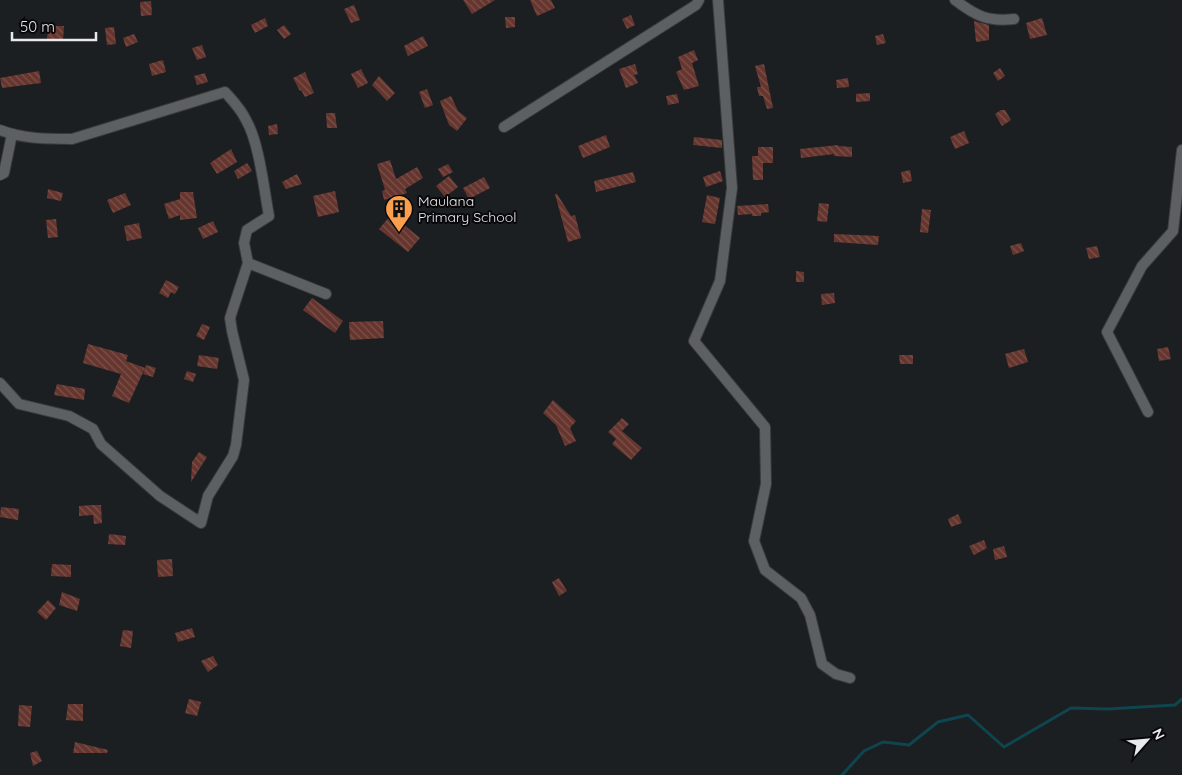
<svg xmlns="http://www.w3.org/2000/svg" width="1182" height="775" font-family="Quicksand,sans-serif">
  <defs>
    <pattern id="building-back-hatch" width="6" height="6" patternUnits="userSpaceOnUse" patternTransform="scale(1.25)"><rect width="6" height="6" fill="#65352e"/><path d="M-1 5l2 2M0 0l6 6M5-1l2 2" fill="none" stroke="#7b524c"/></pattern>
  </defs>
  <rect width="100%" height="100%" fill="#1c1f22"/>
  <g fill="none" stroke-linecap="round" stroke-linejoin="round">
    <path stroke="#0e454e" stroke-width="3" d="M 842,775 L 864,751 L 883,742 L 909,745 L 938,722 L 968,715 L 1004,747 L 1071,708 L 1108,709 L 1175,705 L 1182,699"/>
  </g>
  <g fill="url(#building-back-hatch)">
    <path d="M 463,0 L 495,0 L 472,14 Z"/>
    <path d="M 530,0 L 551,0 L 555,8 L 537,16 Z"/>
    <path d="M 151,1 L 152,15 L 141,16 L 140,2 Z"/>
    <path d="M 354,5 L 360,20 L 351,23 L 344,9 Z"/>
    <path d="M 631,15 L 635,25 L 627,29 L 622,19 Z"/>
    <path d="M 505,17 L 515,17 L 515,27 L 506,28 Z"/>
    <path d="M 265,18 L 268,26 L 255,33 L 251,25 Z"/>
    <path d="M 1042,18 L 1047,35 L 1030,39 L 1026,23 Z"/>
    <path d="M 974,21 L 989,25 L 989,40 L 976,42 Z"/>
    <path d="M 284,25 L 291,34 L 284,39 L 277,30 Z"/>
    <path d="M 48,26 L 64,26 L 63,40 L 47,39 Z"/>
    <path d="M 114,27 L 116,44 L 107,45 L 105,28 Z"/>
    <path d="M 134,34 L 138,42 L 126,47 L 123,38 Z"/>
    <path d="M 883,34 L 886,43 L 877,45 L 875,36 Z"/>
    <path d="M 423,36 L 428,46 L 408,56 L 404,46 Z"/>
    <path d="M 202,45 L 206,57 L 197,60 L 192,48 Z"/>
    <path d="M 694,50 L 698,60 L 692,63 L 699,86 L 684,90 L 676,72 L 682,69 L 678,57 Z"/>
    <path d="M 163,60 L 166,72 L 152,76 L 149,64 Z"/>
    <path d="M 635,64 L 638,74 L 634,75 L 638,83 L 626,88 L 619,69 Z"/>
    <path d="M 764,64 L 773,108 L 767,109 L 763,96 L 759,96 L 757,87 L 761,87 L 755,66 Z"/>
    <path d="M 1000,68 L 1005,76 L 998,81 L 993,73 Z"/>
    <path d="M 361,69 L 368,83 L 358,88 L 351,74 Z"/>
    <path d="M 39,71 L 41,83 L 2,88 L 0,78 Z"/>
    <path d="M 305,72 L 314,93 L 305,97 L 301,90 L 300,91 L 293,78 Z"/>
    <path d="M 205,73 L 208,82 L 197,85 L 194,76 Z"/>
    <path d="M 379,76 L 395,93 L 387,101 L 372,85 Z"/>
    <path d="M 848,78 L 849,87 L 837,88 L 836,80 Z"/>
    <path d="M 427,89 L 433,105 L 425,108 L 419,92 Z"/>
    <path d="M 870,93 L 870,101 L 856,102 L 856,94 Z"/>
    <path d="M 677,94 L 679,103 L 668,105 L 666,96 Z"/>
    <path d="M 451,96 L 458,111 L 467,118 L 457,131 L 449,125 L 440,101 Z"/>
    <path d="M 1001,110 L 1005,110 L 1011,120 L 1002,126 L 995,114 Z"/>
    <path d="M 326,113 L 335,113 L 337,128 L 327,128 Z"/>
    <path d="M 277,124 L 278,134 L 269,135 L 268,126 Z"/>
    <path d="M 964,131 L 969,143 L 955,149 L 950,137 Z"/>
    <path d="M 606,135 L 610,147 L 583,158 L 578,146 Z"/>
    <path d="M 694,137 L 722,140 L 722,148 L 693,145 Z"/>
    <path d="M 838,145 L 838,146 L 852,147 L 852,157 L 834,156 L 834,154 L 801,158 L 800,149 Z"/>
    <path d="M 758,147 L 773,147 L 773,163 L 763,163 L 763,180 L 753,180 L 752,156 L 758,156 Z"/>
    <path d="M 231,149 L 237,162 L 217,174 L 210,163 Z"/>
    <path d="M 390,160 L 396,179 L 417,167 L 423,178 L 405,189 L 407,193 L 384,200 L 382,191 L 385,190 L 377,164 Z"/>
    <path d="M 247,163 L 252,171 L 238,179 L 234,171 Z"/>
    <path d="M 448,164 L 453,172 L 443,177 L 438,169 Z"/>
    <path d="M 910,170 L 912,181 L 903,183 L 901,172 Z"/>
    <path d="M 720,171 L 723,181 L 706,187 L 703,177 Z"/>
    <path d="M 633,172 L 636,182 L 596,192 L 594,181 Z"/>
    <path d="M 297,174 L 302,184 L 286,189 L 282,182 Z"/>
    <path d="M 449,176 L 458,187 L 445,197 L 436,186 Z"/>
    <path d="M 484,177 L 490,188 L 469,199 L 463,188 Z"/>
    <path d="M 48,189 L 63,193 L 61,201 L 47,198 Z"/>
    <path d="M 335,191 L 339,212 L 318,217 L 313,196 Z"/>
    <path d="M 180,192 L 193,192 L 197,218 L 180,220 L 180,215 L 169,219 L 164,204 L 180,199 Z"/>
    <path d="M 125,193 L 131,205 L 113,213 L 107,200 Z"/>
    <path d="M 555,194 L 557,194 L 571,216 L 575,215 L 581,238 L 568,242 Z"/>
    <path d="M 707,195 L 720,198 L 715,224 L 702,222 Z"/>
    <path d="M 819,203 L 829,204 L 827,222 L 817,221 Z"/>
    <path d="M 768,204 L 769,212 L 761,213 L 761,216 L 752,216 L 752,214 L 738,215 L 737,206 Z"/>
    <path d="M 922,209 L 931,210 L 928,233 L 920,232 Z"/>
    <path d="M 390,216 L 393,216 L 420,238 L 408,252 L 379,229 Z"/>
    <path d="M 56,219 L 58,237 L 48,238 L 46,220 Z"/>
    <path d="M 213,221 L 218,232 L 203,239 L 198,228 Z"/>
    <path d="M 139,223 L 142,238 L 127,241 L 124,226 Z"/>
    <path d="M 834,234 L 879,236 L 878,245 L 834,242 Z"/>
    <path d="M 1021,243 L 1024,251 L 1013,255 L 1010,246 Z"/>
    <path d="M 1097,246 L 1100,257 L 1089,259 L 1086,248 Z"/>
    <path d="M 796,271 L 804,272 L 804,282 L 796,282 Z"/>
    <path d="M 166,280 L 179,287 L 175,294 L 171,292 L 168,298 L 159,293 Z"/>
    <path d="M 834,293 L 835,303 L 822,305 L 821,294 Z"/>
    <path d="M 312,298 L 343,321 L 335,333 L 303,310 Z"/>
    <path d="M 383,321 L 384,338 L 350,340 L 349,322 Z"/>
    <path d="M 202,324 L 210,327 L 204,340 L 196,336 Z"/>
    <path d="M 88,344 L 128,355 L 126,361 L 145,368 L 129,403 L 112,396 L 121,374 L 83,363 Z"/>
    <path d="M 1168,347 L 1171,359 L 1159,361 L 1157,349 Z"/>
    <path d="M 1024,349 L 1028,362 L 1009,368 L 1005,354 Z"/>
    <path d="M 199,355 L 219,358 L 217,369 L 197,366 Z"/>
    <path d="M 899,355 L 913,355 L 913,364 L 900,364 Z"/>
    <path d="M 146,365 L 156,368 L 153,377 L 143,374 Z"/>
    <path d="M 187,371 L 196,374 L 193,382 L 184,379 Z"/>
    <path d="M 57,384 L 85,389 L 84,400 L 54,395 Z"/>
    <path d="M 553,400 L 576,421 L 570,428 L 576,441 L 565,446 L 556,425 L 543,413 Z"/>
    <path d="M 622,418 L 629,424 L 622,431 L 642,448 L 631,460 L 612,444 L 616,439 L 608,432 Z"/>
    <path d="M 199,452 L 207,457 L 191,482 L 192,462 Z"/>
    <path d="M 92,505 L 101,505 L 102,523 L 94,524 L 93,515 L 79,516 L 79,506 Z"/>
    <path d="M 1,507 L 19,509 L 18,520 L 0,517 Z"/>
    <path d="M 958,514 L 962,523 L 951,527 L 948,519 Z"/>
    <path d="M 109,534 L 126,536 L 125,545 L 108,544 Z"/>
    <path d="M 984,540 L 987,548 L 974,555 L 969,546 Z"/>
    <path d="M 1004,546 L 1007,557 L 995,560 L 993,549 Z"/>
    <path d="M 172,559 L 173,576 L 158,577 L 157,560 Z"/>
    <path d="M 52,564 L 71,565 L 71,577 L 51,576 Z"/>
    <path d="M 559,578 L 567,591 L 559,596 L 552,582 Z"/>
    <path d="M 62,592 L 80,599 L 77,611 L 59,605 Z"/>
    <path d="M 48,600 L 56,608 L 46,620 L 37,612 Z"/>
    <path d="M 192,628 L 195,637 L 178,642 L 175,633 Z"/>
    <path d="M 123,630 L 133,631 L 131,648 L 120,646 Z"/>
    <path d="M 213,656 L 218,665 L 208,672 L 201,661 Z"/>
    <path d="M 189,699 L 201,702 L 197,716 L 185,713 Z"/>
    <path d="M 68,704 L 83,704 L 83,721 L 66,720 Z"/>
    <path d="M 19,705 L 32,706 L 30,727 L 18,726 Z"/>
    <path d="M 75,742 L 108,750 L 107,753 L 73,753 Z"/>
    <path d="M 37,751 L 42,761 L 33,766 L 30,753 Z"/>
  </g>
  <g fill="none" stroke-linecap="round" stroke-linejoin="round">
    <defs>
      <g id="street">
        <path d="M 718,0 L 732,188 L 720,281 L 694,341 L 765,427 L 766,484 L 754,541 L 765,570 L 801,598 L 810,615 L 822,664 L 836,674 L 850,678"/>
        <path d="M 955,0 C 976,16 988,22 1014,19"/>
        <path d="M 504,127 L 696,5 L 699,0"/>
        <path d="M 0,130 C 23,139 48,139 72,139 L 225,92 C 233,101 241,109 246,120 C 259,142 264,189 269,216 L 247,230 L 244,243 L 248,263 L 230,318 L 232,331 L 244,380 L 236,445 L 233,456 L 208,496 L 201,523 L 160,496 L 101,444 L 93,429 L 69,416 L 19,404 L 0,383"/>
        <path d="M 0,175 L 4,173 L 12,134"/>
        <path d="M 248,263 L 326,294"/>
        <path d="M 1148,412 L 1107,332 L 1142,266 L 1173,231 L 1182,150"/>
      </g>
    </defs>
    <use href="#street" stroke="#383a3c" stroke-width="12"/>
    <use href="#street" stroke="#5d6063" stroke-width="10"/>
  </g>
  <defs>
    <symbol id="building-pin" viewBox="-11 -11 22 30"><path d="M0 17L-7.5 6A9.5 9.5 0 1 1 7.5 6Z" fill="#f99f4d" stroke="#08080a"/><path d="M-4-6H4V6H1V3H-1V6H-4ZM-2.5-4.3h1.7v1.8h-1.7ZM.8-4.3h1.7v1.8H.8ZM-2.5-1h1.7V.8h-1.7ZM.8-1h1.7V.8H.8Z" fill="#111"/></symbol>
  </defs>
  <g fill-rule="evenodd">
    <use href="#building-pin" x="383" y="193" width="32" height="43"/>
  </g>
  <g text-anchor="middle" stroke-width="4" stroke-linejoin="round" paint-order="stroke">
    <g font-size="14" fill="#e8e9eb" stroke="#08080a" text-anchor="start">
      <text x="418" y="206">Maulana<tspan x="418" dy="16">Primary School</tspan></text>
    </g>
  </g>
  <g transform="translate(1147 740) rotate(63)" stroke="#08080a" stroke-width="4" paint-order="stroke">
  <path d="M0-4L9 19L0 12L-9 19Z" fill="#e8e9eb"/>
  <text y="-8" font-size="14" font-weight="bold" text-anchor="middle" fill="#e8e9eb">N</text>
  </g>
  <path d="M12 32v8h84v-8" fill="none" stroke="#e8e9eb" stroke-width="2.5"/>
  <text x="20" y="32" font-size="15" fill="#e8e9eb" stroke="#08080a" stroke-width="4" paint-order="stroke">50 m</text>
</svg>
